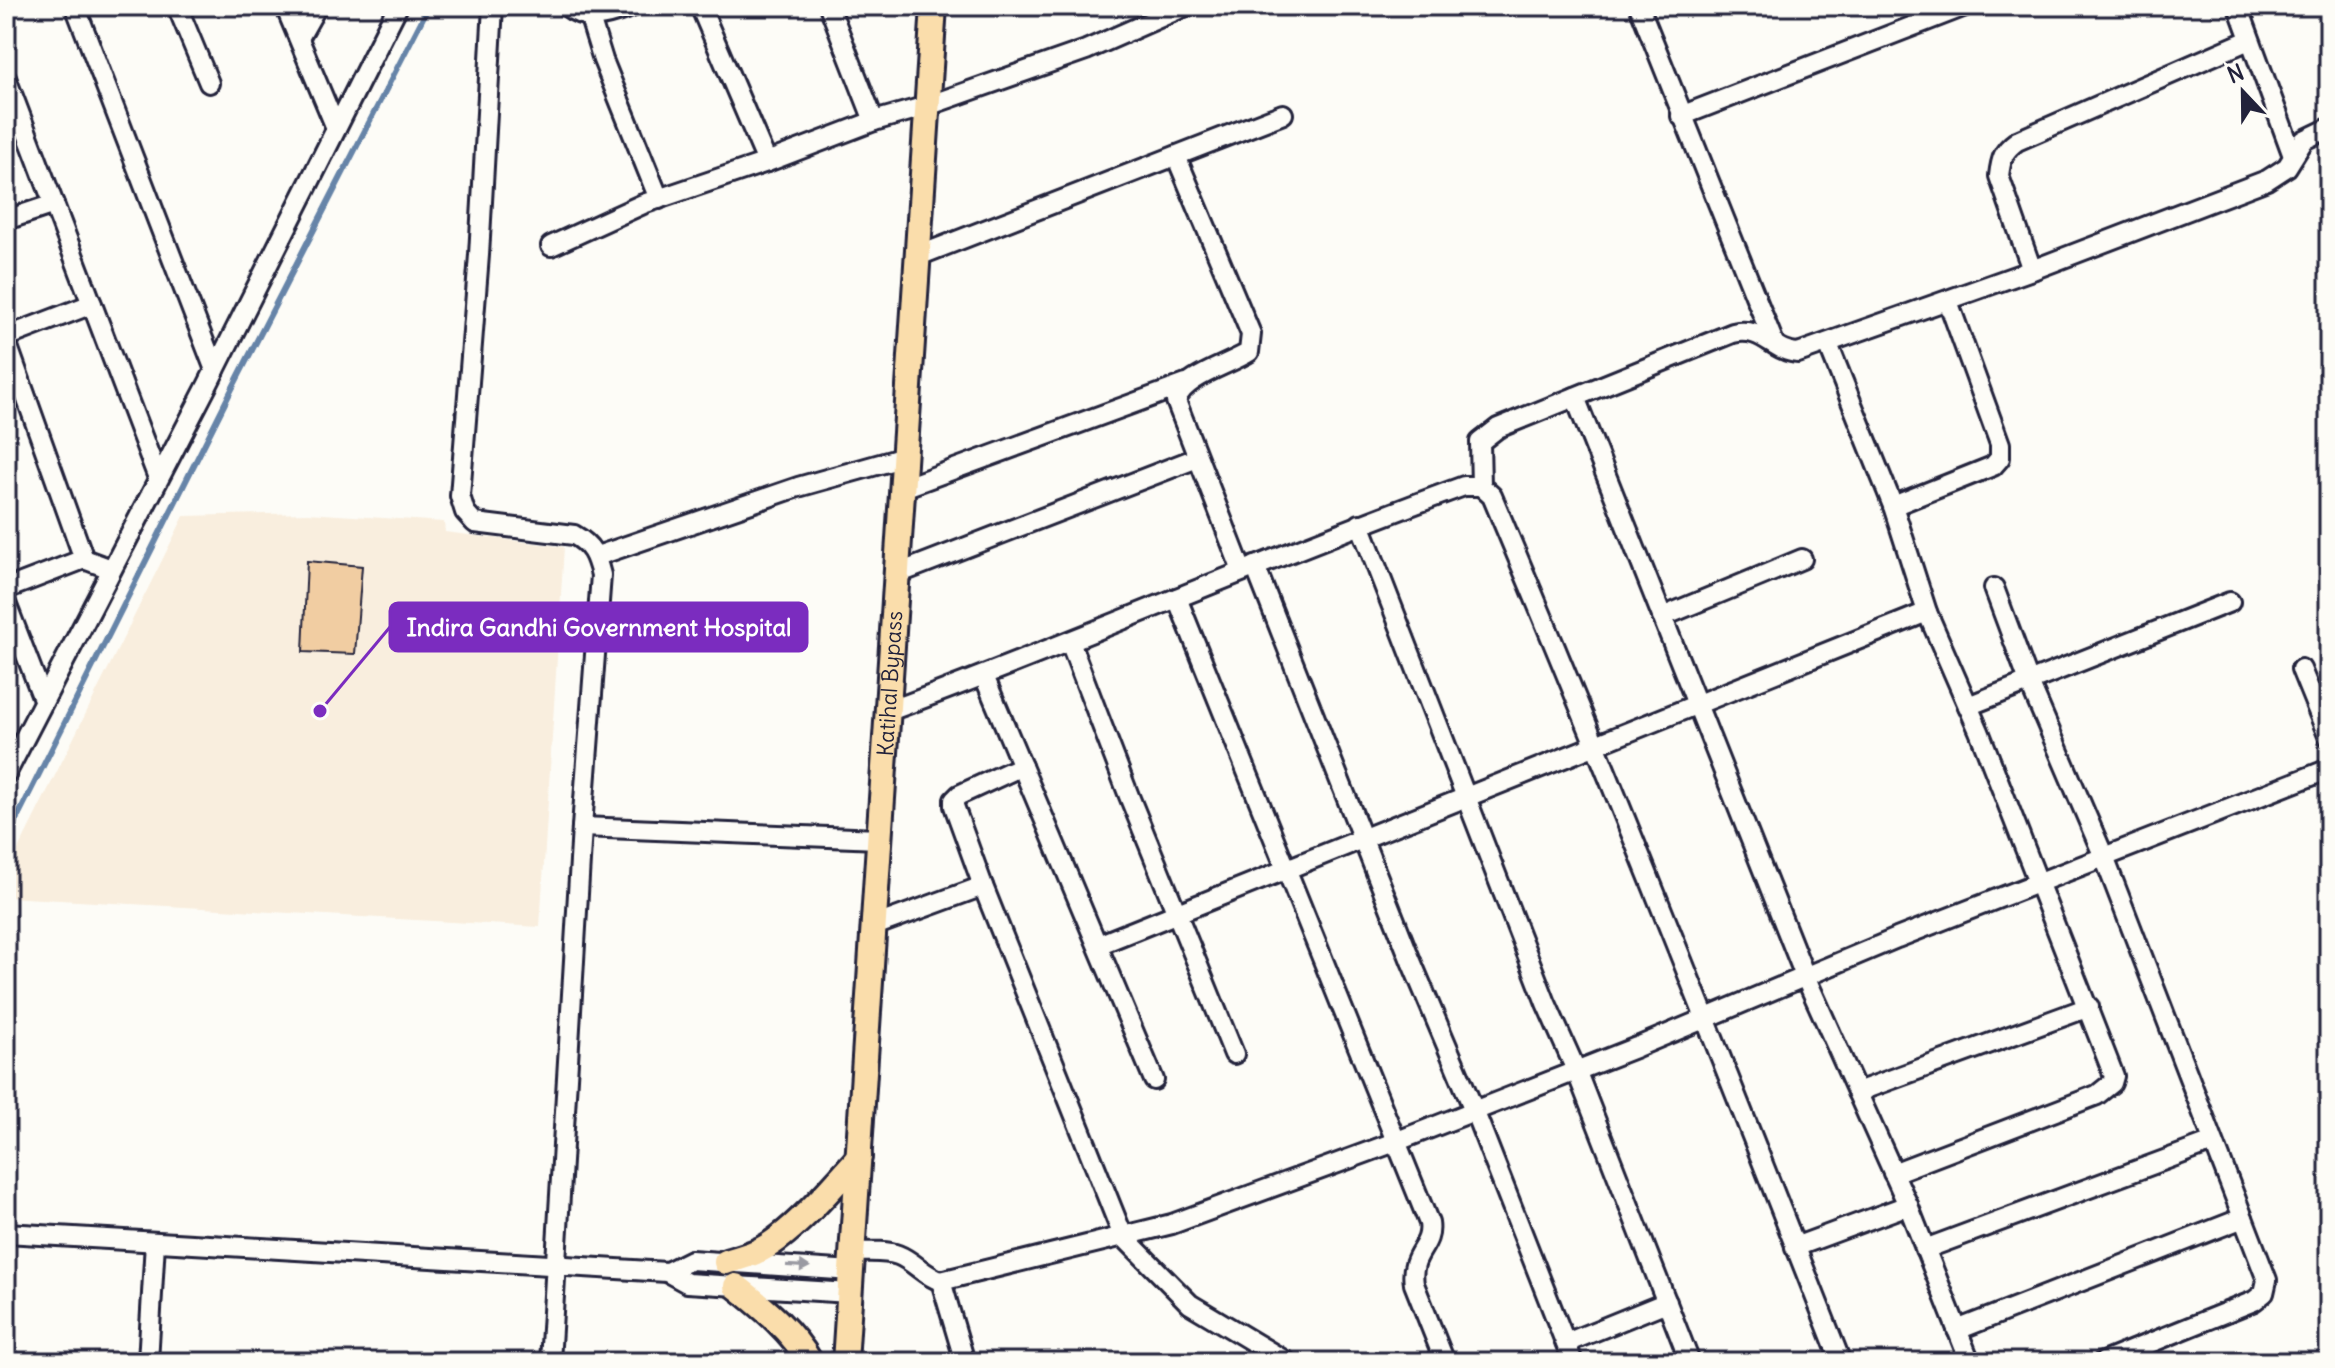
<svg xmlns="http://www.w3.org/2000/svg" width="2335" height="1368" font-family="Delius,sans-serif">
  <rect width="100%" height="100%" fill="#fdfcf7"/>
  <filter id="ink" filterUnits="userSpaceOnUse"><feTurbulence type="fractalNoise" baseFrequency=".0125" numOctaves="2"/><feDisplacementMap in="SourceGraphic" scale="16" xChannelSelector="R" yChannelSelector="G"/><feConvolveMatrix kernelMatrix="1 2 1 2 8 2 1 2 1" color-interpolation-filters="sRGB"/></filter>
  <g filter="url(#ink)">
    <path fill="#f9eede" d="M 308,513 L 444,522 L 445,532 L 564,547 L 540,927 L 6,897 L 6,874 L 184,516 Z"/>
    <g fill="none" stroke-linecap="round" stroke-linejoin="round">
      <path stroke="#6684a8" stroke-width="6" d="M 6,840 L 232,389 L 429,6"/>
    </g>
    <path fill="#f1cda2" stroke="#22223b" stroke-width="2" d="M 307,561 L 362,566 L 355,654 L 303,652 Z"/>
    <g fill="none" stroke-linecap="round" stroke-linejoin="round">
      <defs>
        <g id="minor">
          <path d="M 75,6 L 215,370"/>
          <path d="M 177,6 L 209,83"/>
          <path d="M 285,6 L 336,128"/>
          <path d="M 493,6 L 479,255 L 460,496 L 465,512 L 475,523 L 574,535 C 592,545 596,555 601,575 L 582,827 L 550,1362"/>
          <path d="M 566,6 C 589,24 609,15 634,6"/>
          <path d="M 700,6 L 767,162"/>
          <path d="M 829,6 L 874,121"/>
          <path d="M 1639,6 L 1774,343"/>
          <path d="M 2238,6 L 2293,156"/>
          <path d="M 590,18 L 603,60 L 659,199"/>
          <path d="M 299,38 L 317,6"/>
          <path d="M 6,78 L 158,478"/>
          <path d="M 1681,116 L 1965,6"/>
          <path d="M 1176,156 L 1251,334 L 1249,352 C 1229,365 1182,377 1176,401 L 1242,571"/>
          <path d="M 6,220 L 54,204"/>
          <path d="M 551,246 L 643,204 L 767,162 L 874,121 L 927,106 L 1086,50 L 1186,6"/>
          <path d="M 918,256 L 1283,114"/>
          <path d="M 2032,270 L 1999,176 C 2001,159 2003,151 2017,141 L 2249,40"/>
          <path d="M 6,337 L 92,304"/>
          <path d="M 6,341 L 84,559 L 111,569"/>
          <path d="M 1828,344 L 1893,506 L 1927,612 L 1979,731 L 2114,1076 L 2112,1083 L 2097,1095 L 1893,1173"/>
          <path d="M 1575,397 L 1805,976 L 1908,1205 L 1970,1362"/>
          <path d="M 1481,486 L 1480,442 L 1498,428 L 1733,333 C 1764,326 1772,352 1798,353 L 2032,270 L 2267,180 L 2287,167 L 2304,140 L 2329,128"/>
          <path d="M 903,488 L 1186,384"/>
          <path d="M 1893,506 L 1993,466 L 2000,458 L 2000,444 L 1948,301"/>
          <path d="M 1360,524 L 1546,1003 L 1576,1070 L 1690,1362"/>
          <path d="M 597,556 L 798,487 L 905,457"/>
          <path d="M 1255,566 L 1411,961 L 1474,1110 L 1573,1362"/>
          <path d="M 897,574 L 1197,458"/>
          <path d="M 1994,588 L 2029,682 L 2104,857 L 2267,1280 L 2264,1293 L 2254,1301 L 2103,1362"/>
          <path d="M 6,589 L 84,559"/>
          <path d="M 1177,598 L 1429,1223 C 1433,1248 1409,1252 1414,1284 L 1445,1362"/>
          <path d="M 6,603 L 43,699"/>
          <path d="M 1662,617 L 1802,559"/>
          <path d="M 1070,642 L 1129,796 L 1234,1054"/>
          <path d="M 2301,669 L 2329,738"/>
          <path d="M 984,676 L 1154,1080"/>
          <path d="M 1968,706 L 2230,602"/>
          <path d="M 889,711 C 1082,640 1271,556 1464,486 L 1481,486 L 1492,496 C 1613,783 1727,1072 1841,1362"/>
          <path d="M 1022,766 L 959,795 L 954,800 L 954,806 L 983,886 L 1123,1236 L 1190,1304 L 1287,1362"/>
          <path d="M 6,774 L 207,386 L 398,6"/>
          <path d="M 582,827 L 879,839"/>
          <path d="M 874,926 L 983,886"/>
          <path d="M 1098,945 L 1927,612"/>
          <path d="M 1857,1092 L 2089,1007"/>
          <path d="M 6,1233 L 667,1272 L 687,1283 L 850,1293"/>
          <path d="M 1795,1247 L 1908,1205"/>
          <path d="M 1925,1249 L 2213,1142"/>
          <path d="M 853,1252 C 868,1252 884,1250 898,1255 C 914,1261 924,1276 941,1281 L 1172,1224 L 1395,1142 L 1637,1047 L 1897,938 L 2329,769"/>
          <path d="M 667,1272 L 691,1260 L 852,1271"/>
          <path d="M 941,1281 L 965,1362"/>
          <path d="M 1957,1330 L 2243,1218"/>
          <path d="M 1566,1343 L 1667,1302"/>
          <path d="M 148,1362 L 155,1242"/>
        </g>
        <g id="major">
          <path d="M 726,1262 C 736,1259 747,1256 756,1252 C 788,1239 835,1184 859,1157"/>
          <path d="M 736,1286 C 764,1308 792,1331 810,1362"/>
          <path id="s1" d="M 845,1362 L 934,6"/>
        </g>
      </defs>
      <use href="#minor" stroke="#22223b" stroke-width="24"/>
      <use href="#major" stroke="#22223b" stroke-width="30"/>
      <use href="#minor" stroke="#fdfcf7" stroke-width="18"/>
      <use href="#major" stroke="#faddab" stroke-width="24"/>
    </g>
    <defs><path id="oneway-solid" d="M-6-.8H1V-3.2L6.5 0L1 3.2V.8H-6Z" transform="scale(2)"/></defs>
    <use fill="#9a9aa2" href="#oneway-solid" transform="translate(798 1266) rotate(3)"/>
  </g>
  <g text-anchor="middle" stroke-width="8" stroke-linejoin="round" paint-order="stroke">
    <g font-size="22" fill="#22223b" stroke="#fdfcf7">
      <text dy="8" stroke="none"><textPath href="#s1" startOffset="680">Katihal Bypass</textPath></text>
    </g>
  </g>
  <path fill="none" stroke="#7b2cbf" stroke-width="3" d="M320 711L390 627"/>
  <circle fill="#7b2cbf" stroke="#fdfcf7" stroke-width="3" cx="320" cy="711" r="8"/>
  <rect fill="#7b2cbf" stroke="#7b2cbf" stroke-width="3" x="390" y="603" width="417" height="48" rx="8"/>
  <g font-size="24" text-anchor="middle" font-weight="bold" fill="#fff">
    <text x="599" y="636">Indira Gandhi Government Hospital</text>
  </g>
  <rect width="2335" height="1368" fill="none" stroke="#fdfcf7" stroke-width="32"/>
  <rect x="16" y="16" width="2303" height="1336" fill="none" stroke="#22223b" stroke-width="3" filter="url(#ink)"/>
  <g transform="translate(2243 92) rotate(338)" stroke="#fdfcf7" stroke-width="6" paint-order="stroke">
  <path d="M0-6L14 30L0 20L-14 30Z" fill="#22223b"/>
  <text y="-12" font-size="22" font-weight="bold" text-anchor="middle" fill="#22223b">N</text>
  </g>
</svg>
